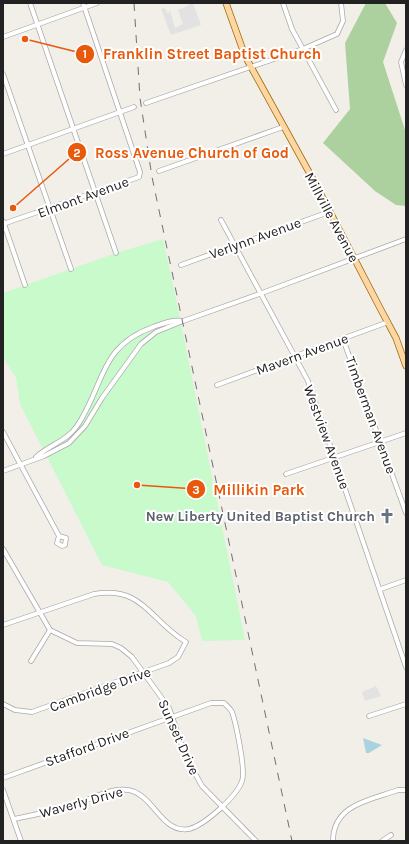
<svg xmlns="http://www.w3.org/2000/svg" width="409" height="844" font-family="Karla,sans-serif">
  <rect width="100%" height="100%" fill="#f2efe9"/>
  <path fill="#add19e" d="M 366,3 L 385,3 L 397,23 L 383,62 L 406,133 L 406,206 L 396,205 L 375,191 L 323,143 L 350,109 L 345,43 Z"/>
  <path fill="#c8facc" d="M 163,239 L 174,289 L 245,640 L 202,641 L 196,616 L 168,582 L 102,565 L 20,404 L 16,378 L 3,357 L 3,293 L 116,253 Z"/>
  <g fill="#e2e2e2">
    <path d="M 189,3 L 193,3 L 201,25 L 171,35 L 161,9 L 165,8 L 168,14 L 170,10 L 175,28 L 183,24 L 178,10 L 188,6 Z"/>
    <path d="M 376,686 L 381,696 L 365,701 L 362,692 Z"/>
  </g>
  <path fill="#aad3df" d="M 363,738 L 382,745 L 369,753 L 366,753 Z"/>
  <g fill="none" stroke-linecap="round" stroke-linejoin="round">
    <defs>
      <g id="minor">
        <path d="M 30,3 L 116,253"/>
        <path d="M 283,3 L 292,29 L 336,110"/>
        <path d="M 3,37 L 97,3"/>
        <path d="M 406,50 L 401,62 L 406,85"/>
        <path d="M 3,74 L 71,269"/>
        <path d="M 146,103 L 303,49 L 337,34 L 343,21 L 341,3"/>
        <path d="M 3,154 L 134,107"/>
        <path d="M 159,171 L 283,127"/>
        <path d="M 221,220 L 308,381 L 406,667"/>
        <path d="M 3,221 L 25,285"/>
        <path d="M 3,224 L 139,177 L 140,172 L 83,3"/>
        <path d="M 181,265 L 329,212"/>
        <path d="M 343,339 L 406,513"/>
        <path d="M 217,385 L 388,322"/>
        <path d="M 3,432 L 59,536 L 57,543 L 62,546 L 65,545 L 66,538 L 59,536"/>
        <path d="M 36,457 C 49,445 67,441 77,426 C 105,385 98,347 153,327 C 162,324 173,319 183,321"/>
        <path d="M 3,471 L 44,456 L 69,443 L 85,426 L 102,398 L 141,344 L 156,332 L 183,321 L 262,293 L 406,239"/>
        <path d="M 286,474 L 406,433"/>
        <path d="M 3,549 L 50,630 L 77,643 L 112,644 L 121,648 L 132,657 L 169,708 L 186,757 L 202,786 L 256,841"/>
        <path d="M 381,589 L 406,580"/>
        <path d="M 3,625 L 94,594 C 144,586 149,620 186,642 L 178,657 L 169,663 L 32,712 L 15,710 L 3,704"/>
        <path d="M 31,661 L 50,630"/>
        <path d="M 369,716 L 406,704"/>
        <path d="M 3,778 L 211,703 L 224,703 C 227,706 230,708 232,712 C 236,723 246,771 242,781 C 237,796 205,825 189,829 C 161,834 154,794 128,790 C 110,787 90,800 73,805 C 54,811 34,815 14,819"/>
        <path d="M 3,790 L 21,841"/>
        <path d="M 333,841 C 333,804 371,800 398,790 L 406,790"/>
        <path d="M 382,841 L 391,835"/>
      </g>
      <path id="major" d="M 226,3 L 245,56 L 315,183 L 380,308 L 396,338 L 406,366"/>
    </defs>
    <use href="#minor" stroke="#a9a9a9" stroke-width="5.5"/>
    <use href="#major" stroke="#a06b00" stroke-width="7"/>
    <use href="#minor" stroke="#fff" stroke-width="4"/>
    <use href="#major" stroke="#fcd6a4" stroke-width="5.5"/>
    <path stroke="#707070" stroke-width="1" stroke-dasharray="8 8" stroke-linecap="butt" d="M 134,3 L 140,98 L 152,177 L 292,841"/>
  </g>
  <defs>
    <symbol id="church-bare" viewBox="-9 -9 18 18"><path d="M-1.2-6h2.4v3.5h3.3v2.4h-3.3V6h-2.4V-.1h-3.3v-2.4h3.3Z" fill="#6b7280" stroke="#fff" stroke-width="2.5" paint-order="stroke"/></symbol>
  </defs>
  <g fill-rule="evenodd">
    <use href="#church-bare" x="376" y="505" width="22" height="22"/>
  </g>
  <g text-anchor="middle" stroke-width="4" stroke-linejoin="round" paint-order="stroke">
    <g font-size="14" fill="#222" stroke="#fff">
      <text transform="translate(83 197) rotate(-20)" y="5">Elmont Avenue</text>
      <text transform="translate(332 217) rotate(62)" y="5">Millville Avenue</text>
      <text transform="translate(255 238) rotate(-20)" y="5">Verlynn Avenue</text>
      <text transform="translate(302 354) rotate(-20)" y="5">Mavern Avenue</text>
      <text transform="translate(371 415) rotate(70)" y="5">Timberman Avenue</text>
      <text transform="translate(327 437) rotate(70)" y="5">Westview Avenue</text>
      <text transform="translate(100 689) rotate(-20)" y="5">Cambridge Drive</text>
      <text transform="translate(179 737) rotate(66)" y="5">Sunset Drive</text>
      <text transform="translate(87 747) rotate(-20)" y="5">Stafford Drive</text>
      <text transform="translate(81 802) rotate(-15)" y="5">Waverly Drive</text>
    </g>
    <g font-size="14" font-weight="bold" fill="#5b616d" stroke="#fff" text-anchor="end">
      <text x="375" y="521">New Liberty United Baptist Church</text>
    </g>
  </g>
  <path fill="none" stroke="#e8590c" stroke-width="1.5" d="M25 39L85 54M13 208L77 152M137 485L196 489"/>
  <g fill="#e8590c" stroke="#fff" stroke-width="1.5">
    <circle cx="25" cy="39" r="4"/>
    <circle cx="13" cy="208" r="4"/>
    <circle cx="137" cy="485" r="4"/>
    <circle cx="85" cy="54" r="10"/>
    <circle cx="77" cy="152" r="10"/>
    <circle cx="196" cy="489" r="10"/>
  </g>
  <g font-size="12" text-anchor="middle" font-weight="bold" fill="#fff">
    <text x="85" y="58">1</text>
    <text x="77" y="157">2</text>
    <text x="196" y="494">3</text>
  </g>
  <g font-size="15" text-anchor="middle" font-weight="bold" fill="#e8590c" stroke="#fff" stroke-width="4" stroke-linejoin="round" paint-order="stroke">
    <text x="212" y="59">Franklin Street Baptist Church</text>
    <text x="192" y="158">Ross Avenue Church of God</text>
    <text x="259" y="495">Millikin Park</text>
  </g>
  <rect width="409" height="844" fill="none" stroke="#222222" stroke-width="8"/>
</svg>
